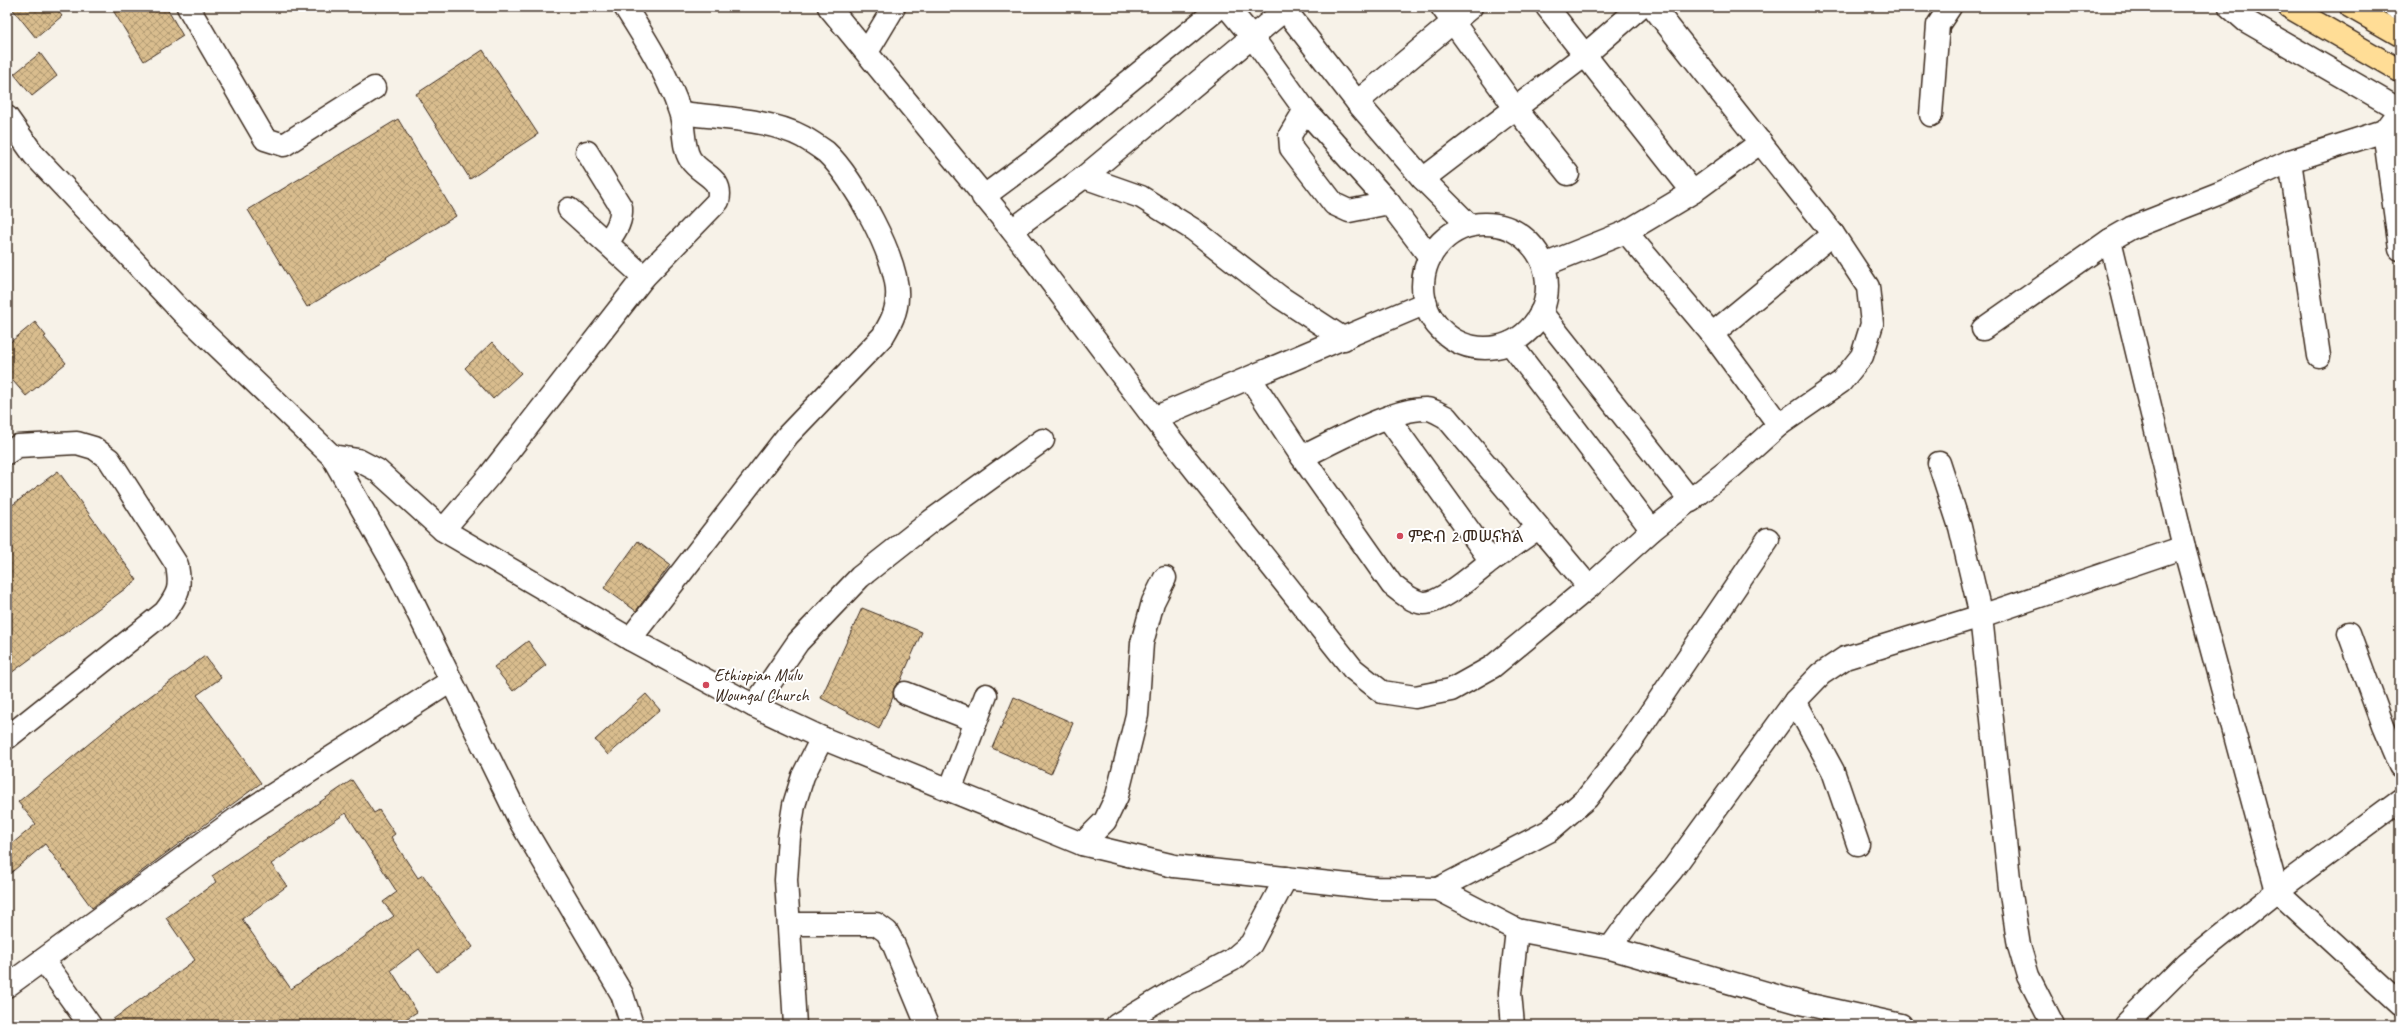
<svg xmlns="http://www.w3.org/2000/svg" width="2407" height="1032" font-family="Caveat,'Noto Sans Ethiopic',sans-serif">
  <defs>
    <pattern id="building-cross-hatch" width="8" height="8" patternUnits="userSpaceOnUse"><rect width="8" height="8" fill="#d9bd8e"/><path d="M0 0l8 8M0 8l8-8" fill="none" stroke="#b19a73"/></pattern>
  </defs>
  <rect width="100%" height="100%" fill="#f7f2e8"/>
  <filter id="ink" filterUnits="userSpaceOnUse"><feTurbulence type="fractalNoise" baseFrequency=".025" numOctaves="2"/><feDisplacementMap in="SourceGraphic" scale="8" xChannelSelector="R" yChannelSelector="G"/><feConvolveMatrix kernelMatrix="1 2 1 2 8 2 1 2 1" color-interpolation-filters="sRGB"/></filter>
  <g filter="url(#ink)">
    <g fill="url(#building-cross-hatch)" stroke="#3b2a1e" fill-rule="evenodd">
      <path d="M 11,7 L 55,7 L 62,16 L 36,38 Z"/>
      <path d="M 111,7 L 166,7 L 183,36 L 144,61 Z"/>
      <path d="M 483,50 L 538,134 L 470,179 L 416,94 Z"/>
      <path d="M 40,53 L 57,76 L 32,96 L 14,74 Z"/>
      <path d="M 398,119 L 456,216 L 307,307 L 248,210 Z"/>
      <path d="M 35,322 L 46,336 L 44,337 L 66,363 L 26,396 L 7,374 L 7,345 Z"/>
      <path d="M 492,342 L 521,373 L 493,399 L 465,368 Z"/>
      <path d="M 58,471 L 137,580 L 7,676 L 7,509 Z"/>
      <path d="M 638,541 L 670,565 L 636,611 L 604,588 Z"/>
      <path d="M 862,608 L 922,632 L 900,682 L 894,688 L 893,697 L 879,729 L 821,698 Z"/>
      <path d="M 528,641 L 546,665 L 513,691 L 494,667 Z"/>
      <path d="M 205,656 L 221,678 L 197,695 L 261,783 L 92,908 L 45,844 L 7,876 L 7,848 L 36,824 L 18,802 L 119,719 Z"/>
      <path d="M 646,694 L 660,710 L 608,755 L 595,740 Z"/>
      <path d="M 1014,697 L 1073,723 L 1051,774 L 992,748 Z"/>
      <path d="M 352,780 L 374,813 L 379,810 L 395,834 L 391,837 L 418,878 L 423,875 L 473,947 L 437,972 L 419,949 L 391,970 L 417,1012 L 396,1025 L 105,1025 L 195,960 L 166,918 L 216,882 L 212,876 ZM 346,813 L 397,892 L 383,902 L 394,916 L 291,989 L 242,919 L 287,886 L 271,864 Z"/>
    </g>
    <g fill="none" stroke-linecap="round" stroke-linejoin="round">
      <defs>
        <g id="minor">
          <path d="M 188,7 L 265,139 L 284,145 L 374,88"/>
          <path d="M 829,7 L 1012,230 L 1154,418 L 1353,669 L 1382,692 L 1415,697 L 1451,690 L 1492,667 L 1589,587 L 1652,530 L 1732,467 L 1779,425 L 1841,382 L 1862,356 L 1872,324 L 1868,287 L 1833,234 L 1653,7"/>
          <path d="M 1227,7 L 1253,38 L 1305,110 L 1389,203 L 1430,257"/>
          <path d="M 1283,7 L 1357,102 L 1423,179 L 1469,225"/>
          <path d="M 1471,7 L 1453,22 L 1516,109 L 1568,174"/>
          <path d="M 2230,7 L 2246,21 L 2400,110"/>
          <path d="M 2395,7 L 2400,10"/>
          <path d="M 867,52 L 894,7"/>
          <path d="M 1357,102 L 1453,22 L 1442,7"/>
          <path d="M 1305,110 L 1290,135 L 1291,148 L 1334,204 L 1349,211 L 1389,203"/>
          <path d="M 2400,110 L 2384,131 L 2290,161 L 2220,193 L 2131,228 L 2110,240 L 2184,547 L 2277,891 L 2400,1004"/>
          <path d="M 1931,115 L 1938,25 L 1950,7"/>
          <path d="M 7,117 L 34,155 L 181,311 L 332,456 L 398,572 L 521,823 L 622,994 L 632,1025"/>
          <path d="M 2384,131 L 2400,249"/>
          <path d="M 587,152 L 621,207 C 622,223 615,231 607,243"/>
          <path d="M 2290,161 L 2319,356"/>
          <path d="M 1084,177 L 1141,197 L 1194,230 L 1280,297 L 1344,339"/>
          <path d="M 1423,179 L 1585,55 L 1640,7"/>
          <path d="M 1693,192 L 1761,142"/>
          <path d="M 983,197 L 1034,159 L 1220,7"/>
          <path d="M 569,209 L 644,277"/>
          <circle cx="1485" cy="286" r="62"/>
          <path d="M 1012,230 L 1084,177 L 1288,7"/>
          <path d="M 1626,232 L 1712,334 L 1833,234"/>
          <path d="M 1544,265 L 1626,232 L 1693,192 L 1547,7"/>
          <path d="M 1541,312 L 1691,501"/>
          <path d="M 1983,329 L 2110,240"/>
          <path d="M 1712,334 L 1779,425"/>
          <path d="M 1510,343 L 1652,530"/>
          <path d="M 1250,378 L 1302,457 C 1332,443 1395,407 1427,409 C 1433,409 1441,415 1446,417 L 1589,587"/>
          <path d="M 1154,418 L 1426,303"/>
          <path d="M 1388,418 L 1491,561 L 1538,528"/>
          <path d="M 7,453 L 18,446 L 77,443 L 94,448 L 109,459 L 177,565 C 181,588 179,593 165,612 L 7,738"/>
          <path d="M 332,456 L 358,460 L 377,470 L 443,530 L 630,639 L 754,706 L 822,738 L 1082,844 L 1174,866 L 1376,888 L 1438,889 L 1517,930 L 1610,948 L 1801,1003 L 1901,1025"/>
          <path d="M 1302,457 L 1392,585 C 1401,592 1412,602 1424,603 C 1441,604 1477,572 1491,561"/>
          <path d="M 1939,463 L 1960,527 L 1981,616 L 2010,888 L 2019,946 L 2028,976 L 2053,1025"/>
          <path d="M 443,530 L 490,475 L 644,277 L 718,201 C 724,177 701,176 690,159 C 682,146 685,126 680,112 C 668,75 646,40 625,7"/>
          <path d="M 2349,633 L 2383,726 L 2400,766"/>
          <path d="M 630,639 L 788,435 L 883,336 C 890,324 897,312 897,297 C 900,261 853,177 826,152 C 819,147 810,141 803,137 C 770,119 718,118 681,113"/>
          <path d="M 905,693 L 976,721"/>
          <path d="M 1795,701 L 1833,771 L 1858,844"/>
          <path d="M 754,706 L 798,642 L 860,577 L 931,521 L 1043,440"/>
          <path d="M 950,790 L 986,695"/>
          <path d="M 1082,844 L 1105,821 L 1117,796 L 1137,715 L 1142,643 L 1153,602 L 1165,578"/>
          <path d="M 1438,889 L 1549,831 L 1587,798 L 1630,743 L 1768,539"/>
          <path d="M 790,924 L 876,924 L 887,932 L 893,943 L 927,1025"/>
          <path d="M 1610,948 L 1636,912 L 1672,870 L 1795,701 L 1821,674 L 1845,658 L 1981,616 L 2184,547"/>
          <path d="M 44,961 L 90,1025"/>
          <path d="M 7,986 L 243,814 L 451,681"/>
          <path d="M 795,1025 L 786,880 L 789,837 L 794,805 L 803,776 L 822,738"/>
          <path d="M 1117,1025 L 1182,986 L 1232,960 L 1251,944 L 1286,878"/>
          <path d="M 1513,1025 L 1510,993 L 1517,930"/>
          <path d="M 2125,1025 L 2187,963 L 2277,891 L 2400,800"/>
        </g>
        <g id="highway">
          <path d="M 2289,7 L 2400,71"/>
          <path d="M 2351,7 L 2400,35"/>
        </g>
      </defs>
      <use href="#minor" stroke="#3b2a1e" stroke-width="25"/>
      <use href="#highway" stroke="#3b2a1e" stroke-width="25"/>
      <use href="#minor" stroke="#fff" stroke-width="22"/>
      <use href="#highway" stroke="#ffdd96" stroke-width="22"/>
    </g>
  </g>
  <g fill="#d1495b" stroke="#fff" stroke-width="1.5">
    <circle cx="1400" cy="536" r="4"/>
    <circle cx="706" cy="685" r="4"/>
  </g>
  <g text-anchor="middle" stroke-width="4" stroke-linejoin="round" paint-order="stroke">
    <g font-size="17" fill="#3b2a1e" stroke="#fff" text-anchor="start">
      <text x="1408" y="542">ምድብ 2 መሠናክል</text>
      <text x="714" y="681">Ethiopian Mulu<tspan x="714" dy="20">Woungal Church</tspan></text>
    </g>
  </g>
  <rect width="2407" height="1032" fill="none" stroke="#fff" stroke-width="24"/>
  <rect x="12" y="12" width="2383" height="1008" fill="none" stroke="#3b2a1e" stroke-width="1.5" filter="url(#ink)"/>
</svg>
